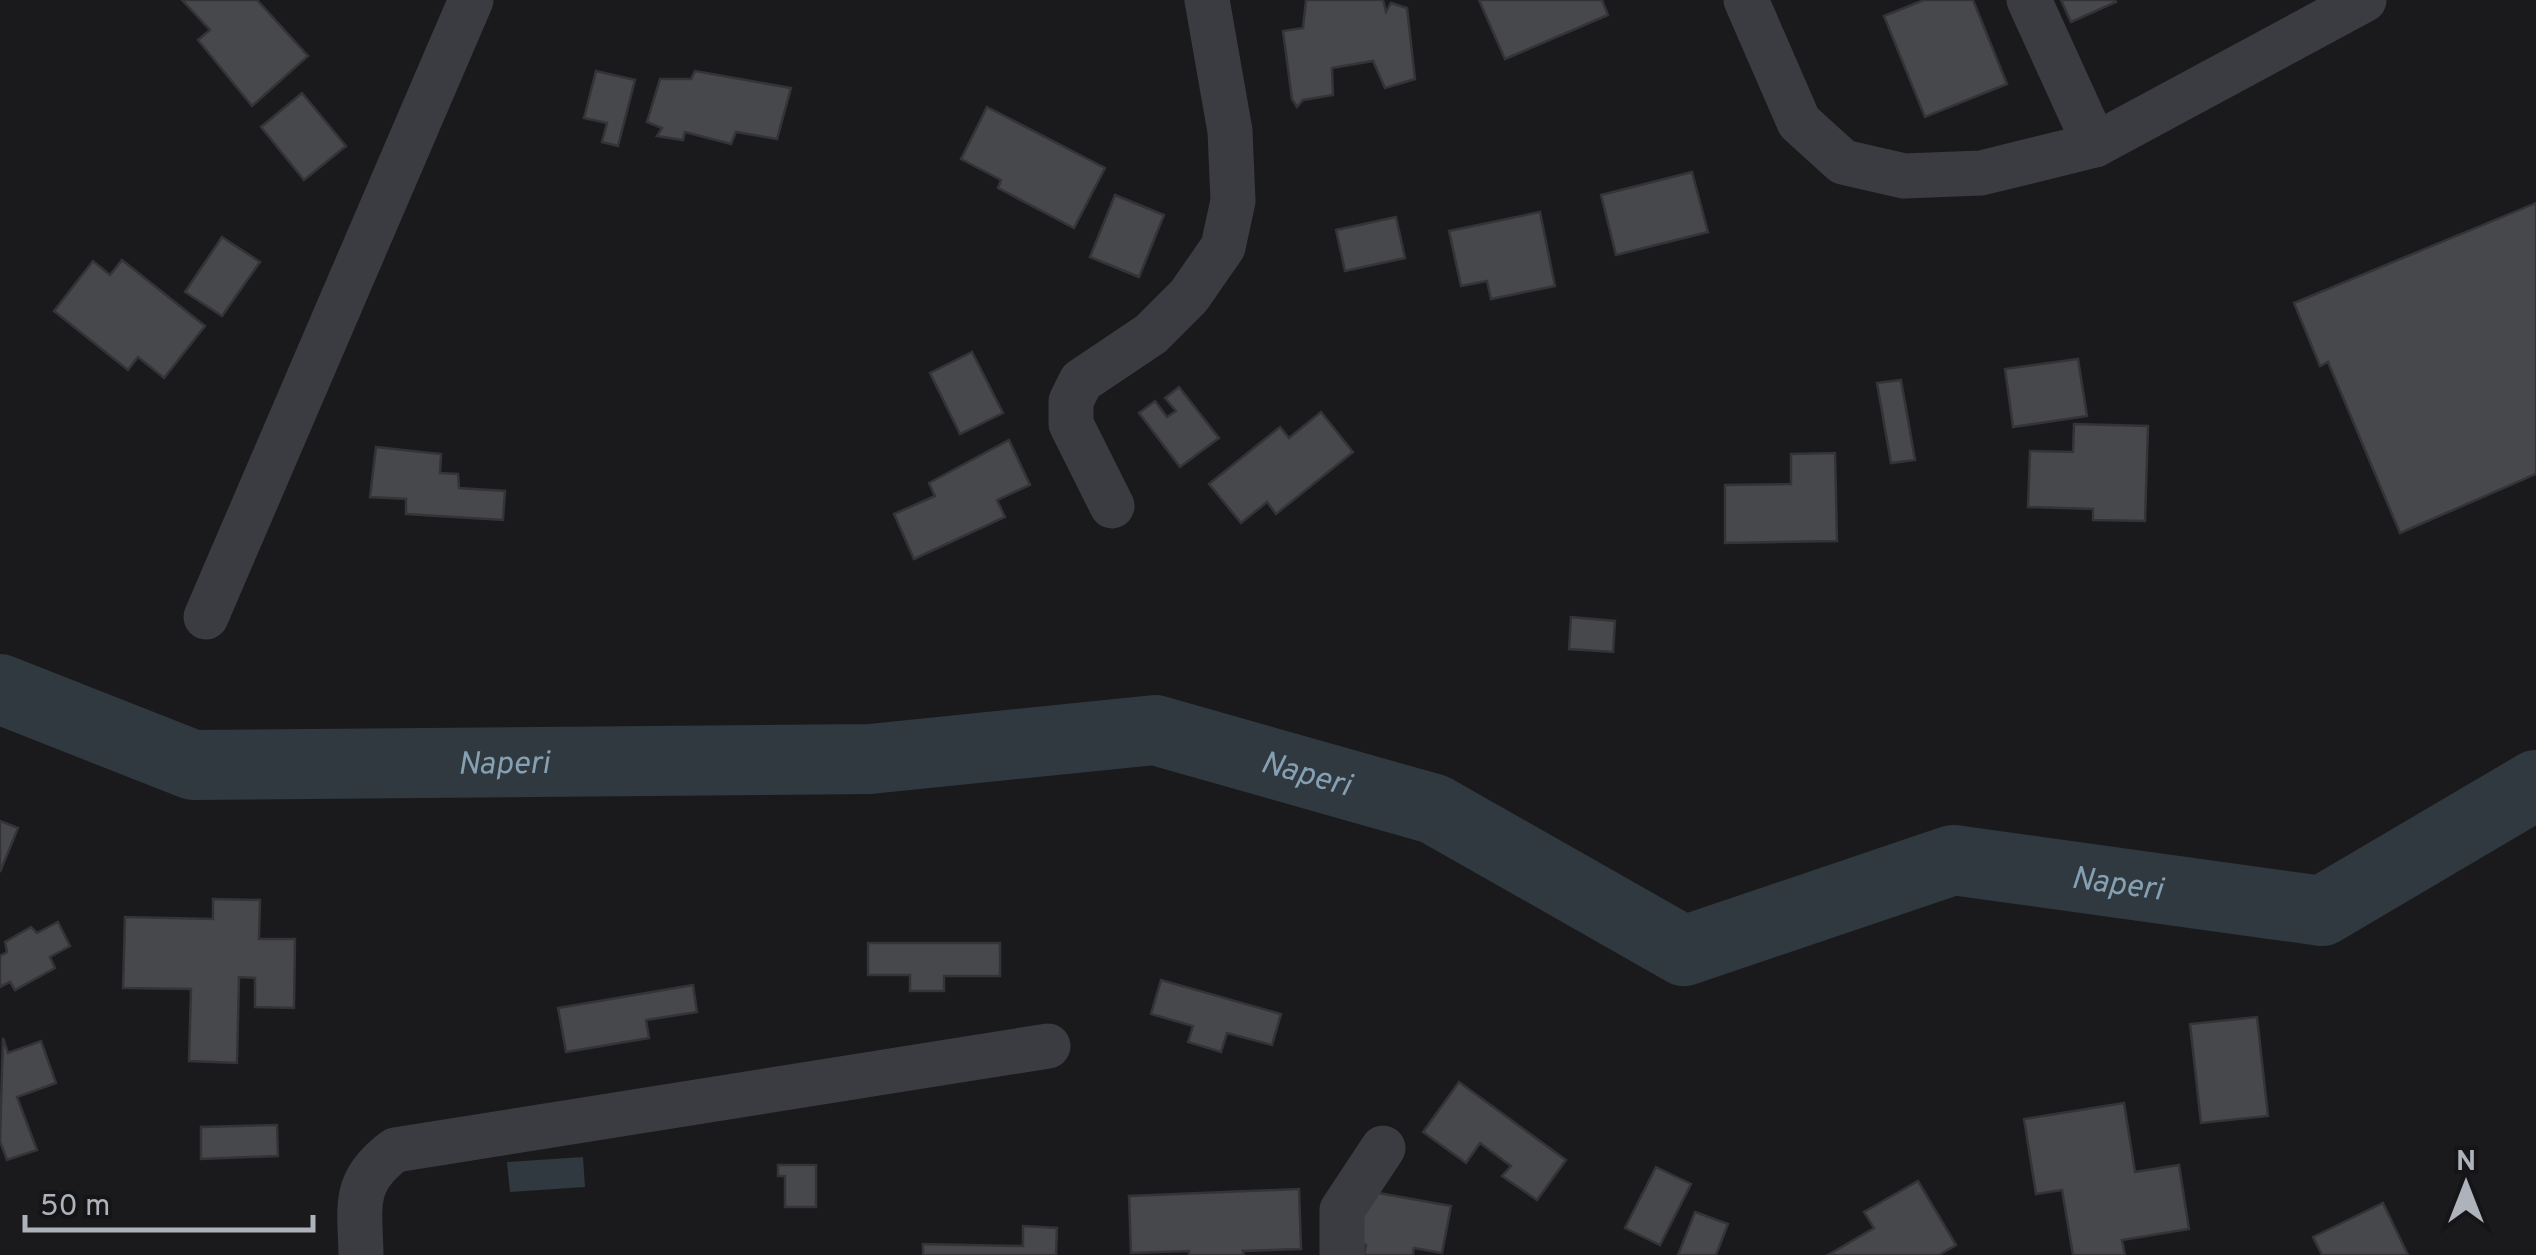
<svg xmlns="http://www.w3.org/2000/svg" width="2536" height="1255" font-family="Overpass,sans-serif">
  <rect width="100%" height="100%" fill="#1a1a1c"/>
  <path fill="#30393f" d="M 583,1157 L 585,1187 L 510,1192 L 507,1162 Z"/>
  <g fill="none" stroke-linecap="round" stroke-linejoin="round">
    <path stroke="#30393f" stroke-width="70" id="s1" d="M 0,689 L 193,765 L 870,759 L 1155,730 L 1434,809 L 1684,951 L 1953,860 L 2322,911 L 2536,785"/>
  </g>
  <g fill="#47484c" stroke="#343438" stroke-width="2.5">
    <path d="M 182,0 L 257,0 L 308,56 L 252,106 L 198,40 L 210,30 Z"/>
    <path d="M 1306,0 L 1383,0 L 1386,12 L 1391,3 L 1407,8 L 1415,79 L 1385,88 L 1373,61 L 1332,68 L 1333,95 L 1303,100 L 1297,107 L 1292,99 L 1283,31 L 1303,28 Z"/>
    <path d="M 1479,0 L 1602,0 L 1608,15 L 1505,59 Z"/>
    <path d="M 1924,0 L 1973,0 L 2007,84 L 1925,117 L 1884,16 Z"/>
    <path d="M 2061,0 L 2115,0 L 2116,2 L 2071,22 Z"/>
    <path d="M 596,71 L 635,80 L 618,146 L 602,142 L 607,123 L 584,118 Z"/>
    <path d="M 695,71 L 791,88 L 777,139 L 736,132 L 731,144 L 685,132 L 683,140 L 657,136 L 662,128 L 647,122 L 660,79 L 691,79 Z"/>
    <path d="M 302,93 L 346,146 L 304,180 L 261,127 Z"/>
    <path d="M 987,107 L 1105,168 L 1074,228 L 998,188 L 1001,180 L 961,159 Z"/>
    <path d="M 1692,172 L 1708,232 L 1616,255 L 1601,195 Z"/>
    <path d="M 1115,195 L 1164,215 L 1139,277 L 1090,257 Z"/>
    <path d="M 2536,203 L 2536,474 L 2400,533 L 2328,362 L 2320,366 L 2294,303 Z"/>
    <path d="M 1540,212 L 1555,286 L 1491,299 L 1487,281 L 1461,286 L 1449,231 Z"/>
    <path d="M 1396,217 L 1405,258 L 1345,271 L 1336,230 Z"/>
    <path d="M 222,237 L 260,262 L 222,316 L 185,292 Z"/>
    <path d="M 122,260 L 205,326 L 164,378 L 138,357 L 128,370 L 54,311 L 93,261 L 110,275 Z"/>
    <path d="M 972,352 L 1003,413 L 960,434 L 930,373 Z"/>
    <path d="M 2078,359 L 2087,416 L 2013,427 L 2005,369 Z"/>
    <path d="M 1901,380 L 1915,460 L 1891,463 L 1877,383 Z"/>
    <path d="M 1179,387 L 1219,438 L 1180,467 L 1139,413 L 1155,401 L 1167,417 L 1176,411 L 1165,398 Z"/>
    <path d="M 1321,412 L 1353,452 L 1276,514 L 1267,502 L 1241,523 L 1209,484 L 1280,427 L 1289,438 Z"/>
    <path d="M 2074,424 L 2148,426 L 2145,521 L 2093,520 L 2093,509 L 2028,507 L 2030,451 L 2073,452 Z"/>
    <path d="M 1009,440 L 1030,485 L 997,500 L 1005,517 L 914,559 L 894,514 L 935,496 L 929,483 Z"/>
    <path d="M 376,447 L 441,454 L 440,473 L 458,474 L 459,488 L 505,491 L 503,520 L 406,514 L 406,499 L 370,497 Z"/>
    <path d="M 1835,453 L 1837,541 L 1725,543 L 1725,485 L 1791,484 L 1791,454 Z"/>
    <path d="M 1571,617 L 1615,621 L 1613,652 L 1569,649 Z"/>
    <path d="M 0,821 L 18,828 L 0,872 Z"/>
    <path d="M 213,899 L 260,900 L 259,939 L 295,939 L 294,1008 L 255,1007 L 255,978 L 239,977 L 237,1063 L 189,1061 L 191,989 L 123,988 L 125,917 L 213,919 Z"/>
    <path d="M 58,922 L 70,946 L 50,957 L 55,968 L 15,990 L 10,982 L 0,987 L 0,956 L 7,952 L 5,942 L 31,927 L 37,933 Z"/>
    <path d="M 868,943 L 1000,943 L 1000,976 L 944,976 L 944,991 L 910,991 L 910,975 L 868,975 Z"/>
    <path d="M 1161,980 L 1281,1014 L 1272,1045 L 1227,1033 L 1221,1052 L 1188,1042 L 1193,1026 L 1151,1014 Z"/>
    <path d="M 693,985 L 697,1012 L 646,1020 L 649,1038 L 566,1052 L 558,1008 Z"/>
    <path d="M 2257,1017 L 2268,1116 L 2201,1123 L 2190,1024 Z"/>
    <path d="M 3,1038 L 8,1053 L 41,1041 L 56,1083 L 17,1097 L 37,1150 L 7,1160 L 0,1141 Z"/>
    <path d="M 1459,1082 L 1566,1160 L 1537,1200 L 1502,1176 L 1511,1166 L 1480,1143 L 1466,1163 L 1423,1132 Z"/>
    <path d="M 2124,1103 L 2135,1172 L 2179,1165 L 2189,1229 L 2122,1240 L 2125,1255 L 2073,1255 L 2062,1190 L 2036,1194 L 2024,1119 Z"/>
    <path d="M 277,1125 L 278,1156 L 201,1159 L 201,1127 Z"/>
    <path d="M 778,1165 L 816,1165 L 816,1207 L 785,1207 L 785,1176 L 778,1176 Z"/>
    <path d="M 1656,1167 L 1691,1184 L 1660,1245 L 1625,1228 Z"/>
    <path d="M 1918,1181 L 1956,1245 L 1939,1255 L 1828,1255 L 1874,1228 L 1864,1212 Z"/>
    <path d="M 1299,1189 L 1301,1249 L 1243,1251 L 1244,1255 L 1189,1255 L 1189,1251 L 1131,1253 L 1129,1196 Z"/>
    <path d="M 1373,1192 L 1451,1206 L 1442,1253 L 1414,1248 L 1413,1255 L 1364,1255 L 1366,1245 L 1344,1242 Z"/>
    <path d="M 2383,1203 L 2408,1255 L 2322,1255 L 2313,1237 Z"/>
    <path d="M 1695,1212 L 1728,1224 L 1716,1255 L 1678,1255 Z"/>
    <path d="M 1023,1226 L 1057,1228 L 1056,1255 L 923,1255 L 923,1244 L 1023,1246 Z"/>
  </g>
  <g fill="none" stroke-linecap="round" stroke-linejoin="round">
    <g stroke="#3b3c41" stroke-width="45">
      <path d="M 1746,0 L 1799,122 L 1843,162 L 1904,176 L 1981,173 L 2095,145 L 2364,0"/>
      <path d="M 2029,0 L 2095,145"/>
      <path d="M 1112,506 L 1071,424 L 1071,401 L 1081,381 L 1151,334 L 1189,296 L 1223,247 L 1233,201 L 1230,131 L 1207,0"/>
      <path d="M 206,617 L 471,0"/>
      <path d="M 361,1255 C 360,1205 352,1182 395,1150 L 1048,1046"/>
      <path d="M 1342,1255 L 1342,1210 L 1383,1148"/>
    </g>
  </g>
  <g text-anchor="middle" stroke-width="8" stroke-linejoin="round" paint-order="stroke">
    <g font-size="32" font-style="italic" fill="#86a0b3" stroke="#151517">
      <text dy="11" stroke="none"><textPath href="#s1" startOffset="518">Naperi</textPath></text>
      <text dy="11" stroke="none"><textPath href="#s1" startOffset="1328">Naperi</textPath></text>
      <text dy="11" stroke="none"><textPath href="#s1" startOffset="2198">Naperi</textPath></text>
    </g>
  </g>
  <g transform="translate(2466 1185)" stroke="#151517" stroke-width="8" paint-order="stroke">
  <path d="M0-8L18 38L0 25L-18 38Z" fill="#adb2bb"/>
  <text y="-15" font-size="28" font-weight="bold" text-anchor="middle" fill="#adb2bb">N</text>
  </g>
  <path d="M25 1215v15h288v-15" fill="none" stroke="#adb2bb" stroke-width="5"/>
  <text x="40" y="1215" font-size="30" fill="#adb2bb" stroke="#151517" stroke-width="8" paint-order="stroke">50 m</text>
</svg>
